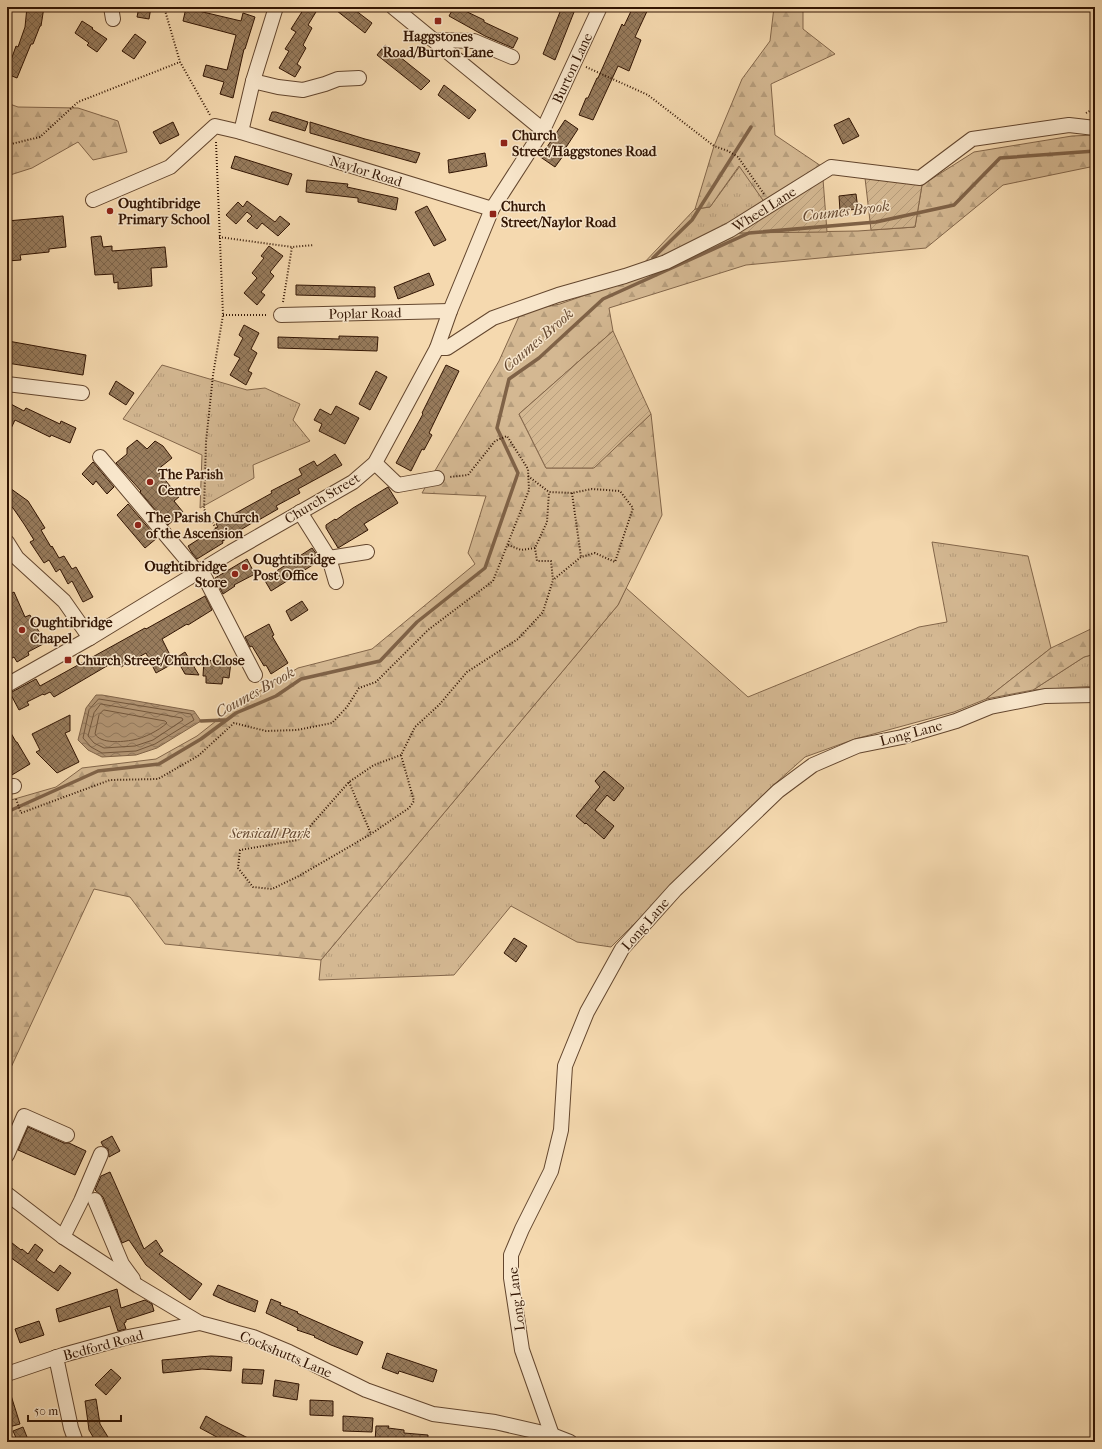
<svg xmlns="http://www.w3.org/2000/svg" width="1102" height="1449" font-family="'IM FELL French Canon',serif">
  <defs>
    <pattern id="grass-tufts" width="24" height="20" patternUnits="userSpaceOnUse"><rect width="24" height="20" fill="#d4b892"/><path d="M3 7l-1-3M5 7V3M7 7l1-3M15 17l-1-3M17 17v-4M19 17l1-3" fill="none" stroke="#b69d7c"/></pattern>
    <pattern id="forest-firs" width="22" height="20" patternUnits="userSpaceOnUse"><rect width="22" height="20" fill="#d4b892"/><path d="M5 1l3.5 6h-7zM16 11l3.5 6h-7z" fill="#b69d7c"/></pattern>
    <pattern id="garden-furrows" width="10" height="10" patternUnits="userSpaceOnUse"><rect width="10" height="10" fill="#d4b892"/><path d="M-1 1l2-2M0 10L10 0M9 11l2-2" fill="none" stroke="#b69d7c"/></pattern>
    <pattern id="water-waves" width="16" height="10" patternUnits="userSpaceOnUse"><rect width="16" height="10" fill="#b39675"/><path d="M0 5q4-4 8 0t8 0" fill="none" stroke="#92795e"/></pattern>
    <pattern id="building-cross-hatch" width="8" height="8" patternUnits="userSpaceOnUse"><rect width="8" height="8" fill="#977b5c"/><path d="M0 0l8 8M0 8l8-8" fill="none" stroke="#7c644a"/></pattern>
  </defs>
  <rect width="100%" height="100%" fill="#f5d9af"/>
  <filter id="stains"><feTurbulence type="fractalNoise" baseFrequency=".005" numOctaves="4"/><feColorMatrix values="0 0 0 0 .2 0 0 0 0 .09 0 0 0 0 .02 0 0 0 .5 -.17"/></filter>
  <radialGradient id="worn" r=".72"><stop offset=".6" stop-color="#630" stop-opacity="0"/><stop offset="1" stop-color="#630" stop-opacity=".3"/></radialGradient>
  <g fill="url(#grass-tufts)" stroke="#83664a">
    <path d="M 740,166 L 765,203 L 723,229 L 641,266 L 695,209 L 710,207 Z"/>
    <path d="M 162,365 L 247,390 L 265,388 L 300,404 L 293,420 L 310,441 L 253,465 L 254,478 L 200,508 L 202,455 L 123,419 Z"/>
    <path d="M 932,542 L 1028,556 L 1051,648 L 986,699 L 954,712 L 855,739 L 805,757 L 768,790 L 611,947 L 577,942 L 511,906 L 454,975 L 319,980 L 321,960 L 618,605 L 626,588 L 748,697 L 919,627 L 947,622 Z"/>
    <path d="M 1095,654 L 1095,686 L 1033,690 L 1084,657 Z"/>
  </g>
  <g fill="url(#forest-firs)" stroke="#83664a">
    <path d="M 774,7 L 803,7 L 803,29 L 835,54 L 771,84 L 775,135 L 821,166 L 765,203 L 739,166 L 710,207 L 695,209 L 714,146 L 742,79 L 770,41 Z"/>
    <path d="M 7,103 L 18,107 L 78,108 L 118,121 L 127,152 L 93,160 L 78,142 L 32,168 L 7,176 Z"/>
    <path d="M 1095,135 L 1095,166 L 1003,185 L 926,248 L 746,265 L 609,308 L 613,331 L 519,414 L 546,468 L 593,468 L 651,414 L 662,515 L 618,605 L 321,960 L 165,944 L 130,897 L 94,889 L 7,1076 L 7,804 L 11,800 L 56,787 L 82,768 L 156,759 L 197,736 L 235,706 L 298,668 L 372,649 L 475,564 L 468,553 L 486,496 L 422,493 L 499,361 L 521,312 L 560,304 L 668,266 L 733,233 L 858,231 L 915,227 L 922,185 L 974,152 L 1072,136 Z"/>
    <path d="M 1095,627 L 1095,654 L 1084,657 L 1033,690 L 986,699 L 1051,648 Z"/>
  </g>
  <g fill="url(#garden-furrows)" stroke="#83664a">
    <path d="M 865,178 L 922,185 L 915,227 L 871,230 Z"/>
    <path d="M 823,179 L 827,232 L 733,233 Z"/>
    <path d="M 613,331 L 651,414 L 594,468 L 546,468 L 519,414 Z"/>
  </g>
  <path fill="url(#water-waves)" stroke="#7f6247" d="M 96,695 L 102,695 L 194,711 L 201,721 L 157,748 L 136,755 L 102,757 L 88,750 L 78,740 L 86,708 Z"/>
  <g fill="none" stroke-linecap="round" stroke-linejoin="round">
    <g stroke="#72563c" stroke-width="1">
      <path d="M 99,699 L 191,714 L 194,720 L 155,744 L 136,751 L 102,753 L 91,747 L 83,738 L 89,710 Z"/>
      <path d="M 101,704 L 182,718 L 183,720 L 153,740 L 135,746 L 104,748 L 94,743 L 88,736 L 94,713 Z"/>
      <path d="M 104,710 L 165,721 L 167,723 C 158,731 144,738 133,740 C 122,742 101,744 95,734 L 99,715 Z"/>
    </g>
    <g stroke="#7f6247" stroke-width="3.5">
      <path d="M 653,258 L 692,220 L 751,127"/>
      <path d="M 201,721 L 225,720"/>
      <path d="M 7,812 L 98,771 L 159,764 L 201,739 L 236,713 L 276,696 L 301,679 L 380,661 L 417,622 L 485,568 L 518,473 L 497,428 L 509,379 L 539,358 L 603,299 L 749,233 L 876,222 L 954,205 L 1000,158 L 1095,151"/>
    </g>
  </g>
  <g fill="url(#building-cross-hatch)" stroke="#321503">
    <path d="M 27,7 L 44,7 L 41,26 L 40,26 L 33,44 L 31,44 L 17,78 L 7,74 L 7,61 L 10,63 L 16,46 L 18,47 L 25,27 Z"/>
    <path d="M 139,7 L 151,7 L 149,19 L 137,17 Z"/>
    <path d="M 305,7 L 319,7 L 308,25 L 312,28 L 303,45 L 306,48 L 297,64 L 301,67 L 295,77 L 279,68 L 289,51 L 285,49 L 296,32 L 291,29 Z"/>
    <path d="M 332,7 L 351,7 L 372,23 L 365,33 Z"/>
    <path d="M 454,7 L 457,7 L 484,20 L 484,22 L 518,38 L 513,48 L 485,36 L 449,16 Z"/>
    <path d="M 562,7 L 576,7 L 555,60 L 543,54 Z"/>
    <path d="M 633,7 L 649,7 L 635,37 L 641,40 L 629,71 L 618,66 L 593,120 L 579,115 L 586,98 L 588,98 L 597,78 L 598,78 L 622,24 L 624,26 Z"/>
    <path d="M 186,8 L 241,21 L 243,13 L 255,17 L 245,49 L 244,49 L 233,98 L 220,94 L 224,82 L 203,76 L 206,65 L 227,70 L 236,35 L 183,21 Z"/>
    <path d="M 82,21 L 93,28 L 92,29 L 107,39 L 97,52 L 87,45 L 89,43 L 75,33 Z"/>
    <path d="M 135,34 L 146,42 L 134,59 L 122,51 Z"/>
    <path d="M 385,45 L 430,81 L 421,90 L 377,55 Z"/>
    <path d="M 444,85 L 476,110 L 469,119 L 438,95 Z"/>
    <path d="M 272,112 L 276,112 L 308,122 L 305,131 L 269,120 Z"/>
    <path d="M 849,118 L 859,136 L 843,144 L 834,125 Z"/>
    <path d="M 565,120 L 578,129 L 561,155 L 563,156 L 555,167 L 539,156 L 546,146 L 547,147 Z"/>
    <path d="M 173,122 L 179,135 L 160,144 L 153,132 Z"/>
    <path d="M 310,122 L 365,139 L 420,153 L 416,163 L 310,133 Z"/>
    <path d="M 485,153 L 487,166 L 449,173 L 448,160 Z"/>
    <path d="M 235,156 L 292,174 L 288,185 L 231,168 Z"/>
    <path d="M 307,180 L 348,184 L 347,187 L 398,198 L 396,210 L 358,202 L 358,198 L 306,192 Z"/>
    <path d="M 856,194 L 858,209 L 840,211 L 839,196 Z"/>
    <path d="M 247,201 L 275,222 L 280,216 L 290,224 L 278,236 L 262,223 L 257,229 L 247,221 L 252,216 L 247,212 L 236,224 L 226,215 L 238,202 L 243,207 Z"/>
    <path d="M 427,206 L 446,240 L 434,246 L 415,212 Z"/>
    <path d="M 63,216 L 66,247 L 49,249 L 49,252 L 20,255 L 21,260 L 7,261 L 7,221 Z"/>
    <path d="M 101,236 L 103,247 L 112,246 L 112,251 L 165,247 L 167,267 L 151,268 L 152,286 L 118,289 L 118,282 L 114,283 L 113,274 L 95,275 L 91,237 Z"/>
    <path d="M 269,246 L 283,256 L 270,272 L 274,276 L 261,292 L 265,295 L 257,305 L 244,293 L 257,278 L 252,273 L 264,258 L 261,256 Z"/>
    <path d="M 429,273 L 434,285 L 398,299 L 394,287 Z"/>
    <path d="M 296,285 L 375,287 L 375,297 L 296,295 Z"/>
    <path d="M 244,325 L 259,333 L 251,349 L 257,353 L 248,371 L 252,373 L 246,385 L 230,375 L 240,358 L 234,355 L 243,338 L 239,335 Z"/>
    <path d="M 339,336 L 378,337 L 377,351 L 278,348 L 278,337 L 339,339 Z"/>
    <path d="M 8,341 L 86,355 L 83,375 L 7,363 Z"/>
    <path d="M 446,365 L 459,371 L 429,433 L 432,435 L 424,450 L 422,449 L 411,471 L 396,463 L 423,414 L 422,413 Z"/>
    <path d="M 376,371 L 387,377 L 370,410 L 359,404 Z"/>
    <path d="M 116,381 L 134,393 L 126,405 L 109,394 Z"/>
    <path d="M 7,402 L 24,411 L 26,408 L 60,424 L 61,421 L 76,428 L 70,443 L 51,435 L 50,437 L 15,420 L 7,437 Z"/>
    <path d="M 336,406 L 359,418 L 345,444 L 319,431 L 322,424 L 314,420 L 320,409 L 331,415 Z"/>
    <path d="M 137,440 L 147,449 L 155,441 L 163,446 L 172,458 L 157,470 L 179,497 L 174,501 L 183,512 L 168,525 L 140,492 L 141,491 L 116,463 L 127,454 L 127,448 Z"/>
    <path d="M 335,454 L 342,465 L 298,489 L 300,493 L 276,506 L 278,509 L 257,521 L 257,520 L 222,541 L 223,543 L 197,559 L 192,553 L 188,546 L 218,527 L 216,524 L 272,493 L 271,491 L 302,475 L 299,469 L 314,461 L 317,466 Z"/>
    <path d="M 93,462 L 114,487 L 107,494 L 96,481 L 93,485 L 82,474 Z"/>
    <path d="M 7,486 L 28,501 L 45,528 L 41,530 L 51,547 L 52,546 L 59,558 L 64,556 L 72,569 L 76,567 L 93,597 L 83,602 L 72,581 L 68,584 L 60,569 L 56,572 L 49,560 L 44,563 L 30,542 L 34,540 L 24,524 L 13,508 L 7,504 Z"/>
    <path d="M 388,487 L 398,503 L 364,524 L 368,530 L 338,548 L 326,528 L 326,525 L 335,519 L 336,520 L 353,508 Z"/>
    <path d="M 128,504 L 157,538 L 145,548 L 117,515 Z"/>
    <path d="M 312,548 L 320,559 L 319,561 L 271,591 L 264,579 Z"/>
    <path d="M 247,559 L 255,574 L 234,585 L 235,586 L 223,594 L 215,578 Z"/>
    <path d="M 14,592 L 25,617 L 30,615 L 45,643 L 28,652 L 29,655 L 17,662 L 14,657 L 7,661 L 7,596 Z"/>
    <path d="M 205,596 L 212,610 L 188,625 L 187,624 L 162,639 L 174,663 L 156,673 L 146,653 L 121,667 L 117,660 L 54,697 L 50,692 L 44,695 L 43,694 L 27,702 L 29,705 L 19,710 L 10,693 L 36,679 L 40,686 L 145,628 L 146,629 Z"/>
    <path d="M 302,601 L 308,610 L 291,621 L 286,611 Z"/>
    <path d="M 269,624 L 274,635 L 272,636 L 288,663 L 271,674 L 266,665 L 264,666 L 252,646 L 250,647 L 245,637 Z"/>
    <path d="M 185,652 L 199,675 L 185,674 L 176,658 Z"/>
    <path d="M 204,660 L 231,662 L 229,678 L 223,677 L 222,684 L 206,683 L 206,676 L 203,676 Z"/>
    <path d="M 70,715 L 70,731 L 65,733 L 79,762 L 57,773 L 36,752 L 40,750 L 32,734 Z"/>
    <path d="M 7,726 L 16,742 L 17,742 L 30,764 L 7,778 Z"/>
    <path d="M 604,771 L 624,788 L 614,801 L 607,795 L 595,810 L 614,826 L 604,839 L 586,823 L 585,824 L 576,816 L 600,787 L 595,781 Z"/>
    <path d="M 514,938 L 527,946 L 516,962 L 504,953 Z"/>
    <path d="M 28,1127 L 64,1143 L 69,1143 L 86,1151 L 75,1175 L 18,1150 Z"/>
    <path d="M 112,1136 L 120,1151 L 109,1157 L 108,1149 L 103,1146 L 101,1142 Z"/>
    <path d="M 110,1172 L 144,1249 L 156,1240 L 163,1251 L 159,1254 L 202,1284 L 190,1300 L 146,1265 L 129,1240 L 122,1243 L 103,1197 L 95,1190 L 101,1176 Z"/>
    <path d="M 7,1239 L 21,1250 L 22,1249 L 28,1254 L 35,1244 L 43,1250 L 36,1260 L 54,1273 L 60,1265 L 71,1273 L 58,1291 L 7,1255 Z"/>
    <path d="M 218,1285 L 258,1301 L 255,1312 L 228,1302 L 213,1295 Z"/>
    <path d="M 117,1289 L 121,1308 L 145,1300 L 152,1304 L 154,1311 L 126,1320 L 126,1322 L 124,1323 L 126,1329 L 118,1331 L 110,1306 L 59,1322 L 56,1309 Z"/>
    <path d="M 271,1299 L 281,1303 L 280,1305 L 298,1312 L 297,1313 L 363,1342 L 357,1355 L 331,1345 L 314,1337 L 315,1336 L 297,1330 L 298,1328 L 266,1313 Z"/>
    <path d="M 39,1321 L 44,1335 L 20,1343 L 15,1329 Z"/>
    <path d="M 387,1353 L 437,1370 L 433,1382 L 399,1371 L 398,1374 L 382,1368 Z"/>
    <path d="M 211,1356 L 232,1357 L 231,1371 L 202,1369 L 163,1373 L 162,1360 Z"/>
    <path d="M 111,1369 L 121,1378 L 106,1395 L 95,1385 Z"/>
    <path d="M 243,1369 L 264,1370 L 262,1384 L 242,1383 Z"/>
    <path d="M 275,1380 L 299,1384 L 297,1400 L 273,1396 Z"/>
    <path d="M 9,1389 L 20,1424 L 9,1427 L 7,1422 L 7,1390 Z"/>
    <path d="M 96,1399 L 100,1424 L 111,1442 L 96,1442 L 89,1430 L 85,1401 Z"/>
    <path d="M 310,1400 L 333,1401 L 333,1416 L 310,1415 Z"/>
    <path d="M 206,1416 L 220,1424 L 256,1442 L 226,1442 L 200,1428 Z"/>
    <path d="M 343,1416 L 373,1418 L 372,1432 L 343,1431 Z"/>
    <path d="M 376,1426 L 389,1426 L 388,1428 L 404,1430 L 404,1433 L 428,1435 L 428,1442 L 375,1442 Z"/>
    <path d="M 23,1427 L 29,1442 L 18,1442 L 13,1431 Z"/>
  </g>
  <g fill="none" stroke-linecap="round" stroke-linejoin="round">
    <defs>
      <g id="minor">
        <path d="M 111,7 L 113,19"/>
        <path d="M 393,7 L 543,130"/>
        <path d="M 434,40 L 474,41 L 512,57"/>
        <path d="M 253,81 L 278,87 L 303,90 L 325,84 L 338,79 L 359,78"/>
        <path d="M 241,132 L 253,81 L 276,7"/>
        <path d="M 93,200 L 170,167 L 215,126 L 241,132 L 492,209"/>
        <path d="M 281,315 L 450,311"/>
        <path d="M 437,348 L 447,348 L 493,318 L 558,295 L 625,276 L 666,262 L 730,230 L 831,167 L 920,178 L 972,139 L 1069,125 L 1095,128"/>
        <path d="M 7,384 L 82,393"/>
        <path d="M 100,457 L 197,572"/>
        <path d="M 375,463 L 398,485 L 437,478"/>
        <path d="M 300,512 L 329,558 L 367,552"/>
        <path d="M 7,542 L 17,558 L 64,601 L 90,638"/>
        <path d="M 329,558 L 336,582"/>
        <path d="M 201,570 L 255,675"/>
        <path d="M 7,685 L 90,638 L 231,552 L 353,482 L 375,463 L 437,348 L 450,311 L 492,209 L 543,130 L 600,7"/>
        <path d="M 7,787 L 14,786"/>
        <path d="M 7,1155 L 24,1116 L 67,1135"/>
        <path d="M 7,1194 L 63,1237 L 138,1286 L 200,1323 L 253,1337 L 289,1352 L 366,1390 L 433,1414 L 495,1422 L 552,1435 L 570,1442"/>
        <path d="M 95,1200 L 122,1264 L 133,1279"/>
        <path d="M 63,1237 L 81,1201 L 101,1154"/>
        <path d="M 56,1357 L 71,1428 L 76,1442"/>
        <path d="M 7,1374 L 63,1355 L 128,1337 L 200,1323"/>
        <path d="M 552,1435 L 522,1350 L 511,1278 L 511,1255 L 522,1229 L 551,1171 L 561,1130 L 565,1066 L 587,1012 L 622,949 L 675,890 L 778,791 L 813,765 L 857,746 L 902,737 L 956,721 L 990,707 L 1045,696 L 1095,695"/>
      </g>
    </defs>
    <use href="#minor" stroke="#63462e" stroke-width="16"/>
    <g stroke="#321503" stroke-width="2" stroke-dasharray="1 2" stroke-linecap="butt">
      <path d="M 164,7 L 180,62 L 210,115"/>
      <path d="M 586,67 L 648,95 L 714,146 L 728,151 L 738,157 L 764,194"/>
      <path d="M 1086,113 L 1095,108"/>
      <path d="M 216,142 L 223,315 L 213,375 L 206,442 L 204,509 L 224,541"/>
      <path d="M 7,145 L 40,137 L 78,102 L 180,62"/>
      <path d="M 219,237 L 292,247"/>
      <path d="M 283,302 L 292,247 L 314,245"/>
      <path d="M 223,315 L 268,315"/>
      <path d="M 528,476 L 549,492 L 572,493 L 592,489 L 620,491 L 633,508 L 615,562 L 595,553 L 581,557 L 553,580"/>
      <path d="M 572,493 L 581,557"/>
      <path d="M 508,545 L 521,550 L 535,548 L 547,522 L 549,492"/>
      <path d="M 401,755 L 374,765 L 349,782 L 298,840 L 240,850 L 238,868 L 253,887 L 272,889 L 299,876 L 371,834 L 409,808 L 414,801 L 401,755 L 415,727 L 439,705 L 467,672 L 518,639 L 543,612 L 553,580 L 551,561 L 537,561 L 535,548"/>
      <path d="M 349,782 L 371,834"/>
      <path d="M 16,799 L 21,813 L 110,780 L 158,779 L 198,756 L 234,723 L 266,731 L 297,730 L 332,723 L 347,707 L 359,688 L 376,682 L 428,630 L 493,581 L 529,490 L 528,469 L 507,436 L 495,441 L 468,475 L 450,477"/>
      <path d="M 198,1442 L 199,1441 L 201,1442"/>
    </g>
    <use href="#minor" stroke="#f8e6cb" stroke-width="14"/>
  </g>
  <g fill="#8f2418" stroke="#f8e6cb" stroke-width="1.5">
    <rect x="434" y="17" width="8" height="8" rx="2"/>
    <rect x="500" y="139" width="8" height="8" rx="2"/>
    <circle cx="110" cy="211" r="4"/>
    <rect x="489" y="210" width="8" height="8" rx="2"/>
    <circle cx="150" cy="482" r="4"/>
    <circle cx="138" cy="525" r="4"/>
    <circle cx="245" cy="567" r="4"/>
    <circle cx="235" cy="574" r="4"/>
    <circle cx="22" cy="630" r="4"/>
    <rect x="64" y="656" width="8" height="8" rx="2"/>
  </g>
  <g text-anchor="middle" stroke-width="3" stroke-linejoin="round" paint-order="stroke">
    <g font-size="14" font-weight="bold" fill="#321503" stroke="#f8e6cb" text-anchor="start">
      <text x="438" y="41" text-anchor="middle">Haggstones<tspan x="438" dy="16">Road/Burton Lane</tspan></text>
      <text x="512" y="140">Church<tspan x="512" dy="16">Street/Haggstones Road</tspan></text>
      <text x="118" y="208">Oughtibridge<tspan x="118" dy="16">Primary School</tspan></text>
      <text x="501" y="211">Church<tspan x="501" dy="16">Street/Naylor Road</tspan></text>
      <text x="158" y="479">The Parish<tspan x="158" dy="16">Centre</tspan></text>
      <text x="146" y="522">The Parish Church<tspan x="146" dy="16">of the Ascension</tspan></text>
      <text x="253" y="564">Oughtibridge<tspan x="253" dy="16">Post Office</tspan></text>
      <text x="227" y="571" text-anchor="end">Oughtibridge<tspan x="227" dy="16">Store</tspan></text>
      <text x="30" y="627">Oughtibridge<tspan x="30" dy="16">Chapel</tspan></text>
      <text x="76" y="665">Church Street/Church Close</text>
    </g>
    <g font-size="14" fill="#321503" stroke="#f8e6cb">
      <text transform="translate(572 68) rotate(-65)" y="5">Burton Lane</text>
      <text transform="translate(366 171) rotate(17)" y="5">Naylor Road</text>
      <text transform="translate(764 209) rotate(-32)" y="5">Wheel Lane</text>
      <text transform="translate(365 313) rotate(-1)" y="5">Poplar Road</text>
      <text transform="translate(322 498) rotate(-31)" y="5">Church Street</text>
      <text transform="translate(911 733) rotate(-15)" y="5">Long Lane</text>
      <text transform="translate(645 924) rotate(-49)" y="5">Long Lane</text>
      <text transform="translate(516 1299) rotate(-97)" y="5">Long Lane</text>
      <text transform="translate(103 1345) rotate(-15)" y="5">Bedford Road</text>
      <text transform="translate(286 1354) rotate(23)" y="5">Cockshutts Lane</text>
    </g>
    <g font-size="14" font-style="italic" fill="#63462e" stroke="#f8e6cb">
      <text x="270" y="838">Sensicall Park</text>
    </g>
    <g font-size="15" font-style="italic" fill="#664931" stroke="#f8e6cb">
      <text transform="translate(846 211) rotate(-7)" y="5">Coumes Brook</text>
      <text transform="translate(538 340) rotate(-41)" y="5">Coumes Brook</text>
      <text transform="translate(255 692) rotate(-29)" y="5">Coumes Brook</text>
    </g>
  </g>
  <rect width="1102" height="1449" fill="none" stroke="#f5d9af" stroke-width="24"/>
  <rect x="8" y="8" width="1086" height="1433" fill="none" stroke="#321503" stroke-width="2"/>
  <rect x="12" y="12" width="1078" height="1425" fill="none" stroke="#321503"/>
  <path d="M28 1415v6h93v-6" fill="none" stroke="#321503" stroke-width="2"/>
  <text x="34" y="1415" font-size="12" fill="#321503" stroke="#f8e6cb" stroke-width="3" paint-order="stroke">50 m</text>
  <rect width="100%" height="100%" filter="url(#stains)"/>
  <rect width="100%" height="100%" fill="url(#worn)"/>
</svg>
